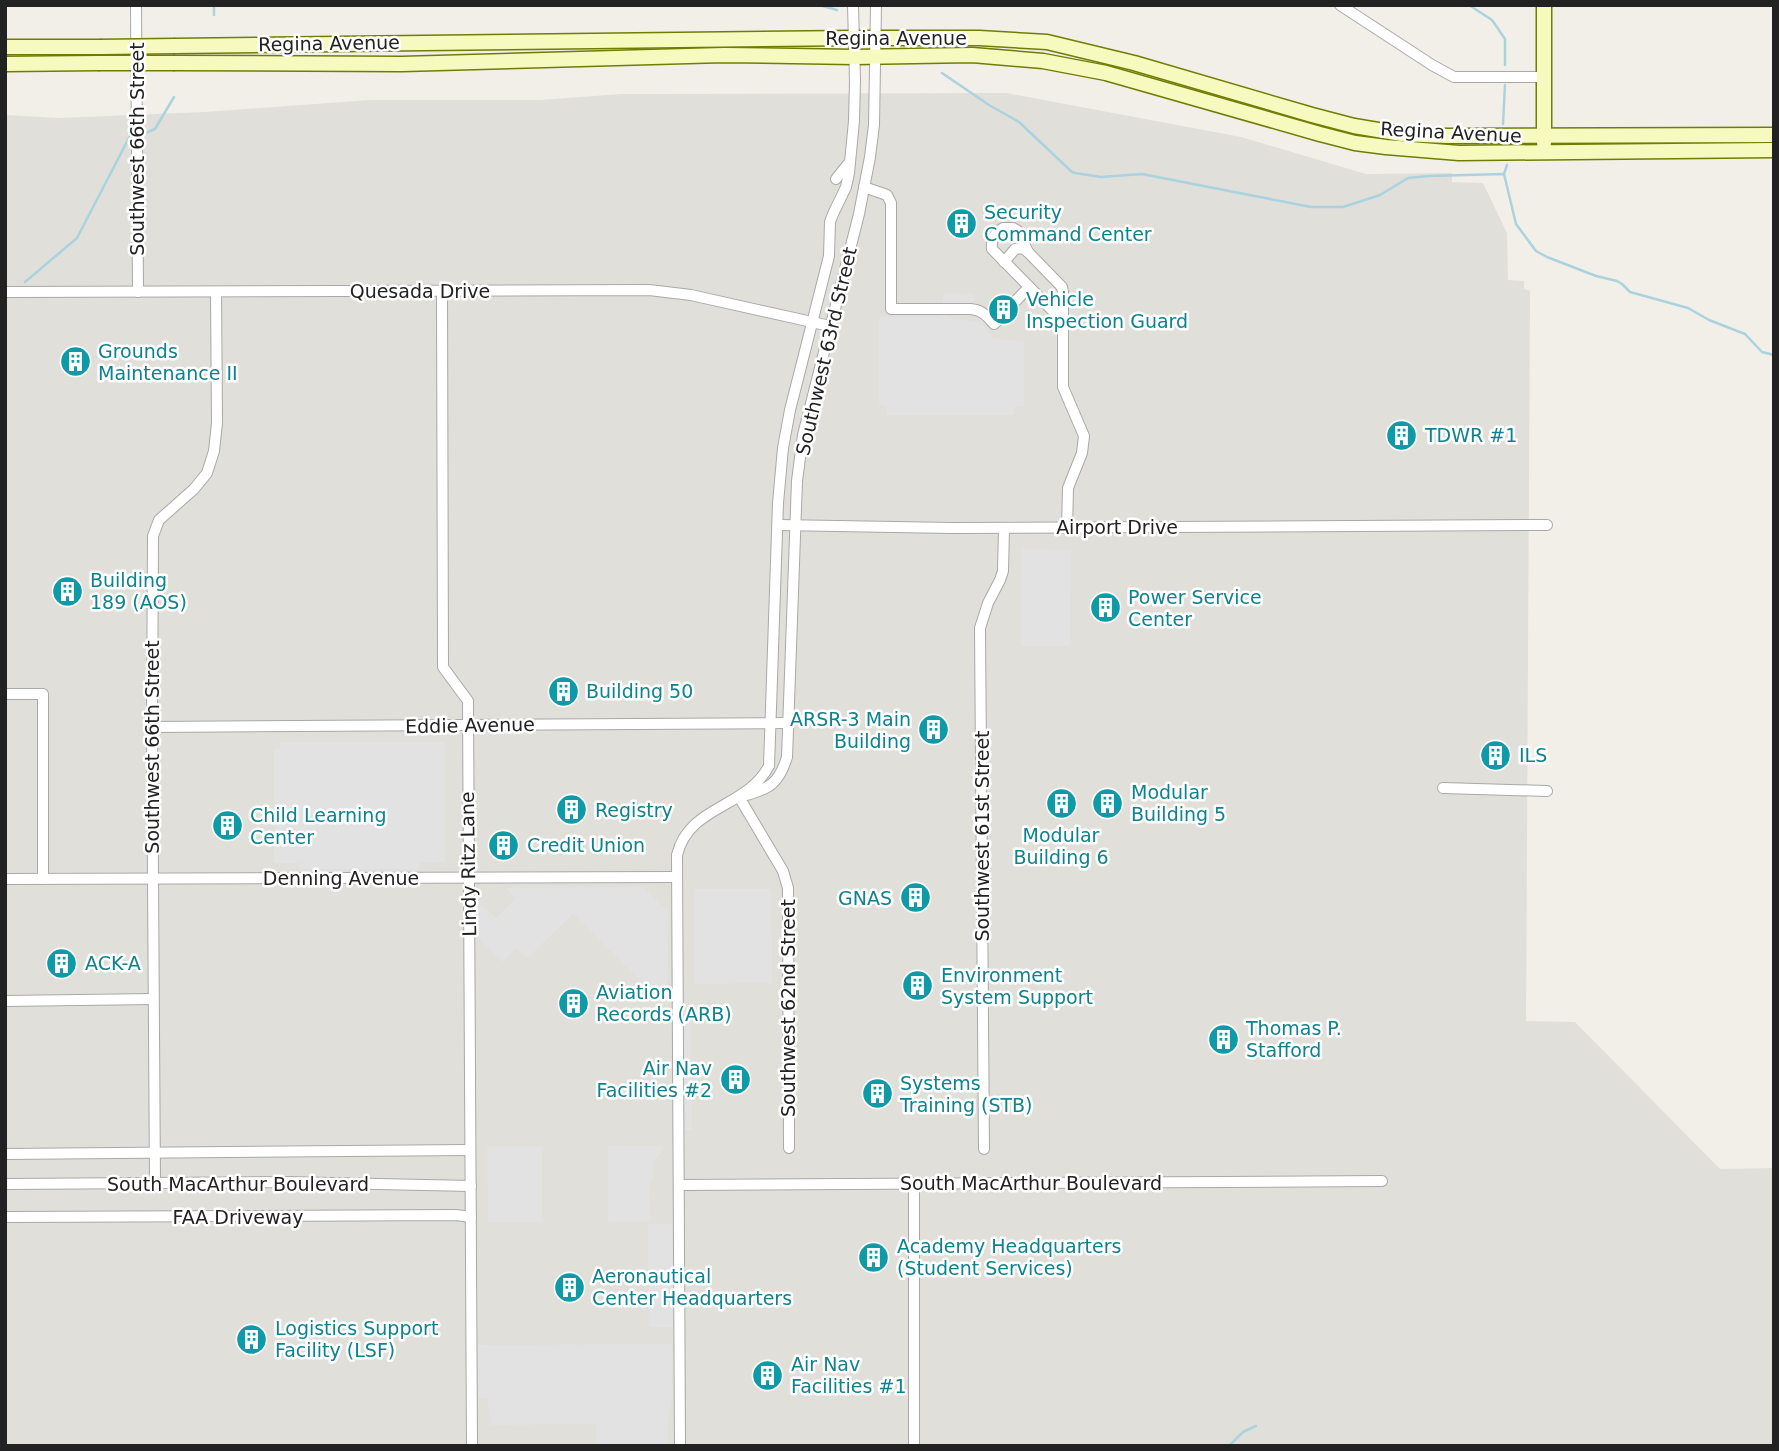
<svg xmlns="http://www.w3.org/2000/svg" width="1779" height="1451" font-family="'DejaVu Sans',sans-serif">
  <rect width="100%" height="100%" fill="#f2efe9"/>
  <path fill="#e1dfda" d="M 1006,93 L 1241,137 L 1366,174 L 1452,173 L 1452,182 L 1483,183 L 1507,233 L 1508,280 L 1524,281 L 1524,289 L 1530,291 L 1526,1021 L 1575,1022 L 1720,1169 L 1774,1168 L 1774,1446 L 5,1446 L 5,115 L 58,118 L 204,112 L 370,100 L 540,100 L 622,94 Z"/>
  <g fill="#e2e2e2">
    <path d="M 943,293 L 974,294 L 974,303 L 948,304 L 948,318 L 981,322 L 994,339 L 1024,341 L 1024,406 L 1014,407 L 1014,415 L 887,415 L 886,406 L 879,405 L 879,317 L 942,317 Z"/>
    <path d="M 1021,549 L 1071,550 L 1070,646 L 1021,646 Z"/>
    <path d="M 280,742 L 445,742 L 445,862 L 420,862 L 419,869 L 300,869 L 300,863 L 274,863 L 274,749 L 280,749 Z"/>
    <path d="M 643,887 L 668,911 L 668,980 L 658,998 L 573,914 L 527,958 L 516,948 L 503,962 L 480,940 L 478,908 L 482,905 L 496,918 L 515,899 L 506,888 Z"/>
    <path d="M 694,889 L 771,889 L 772,983 L 694,984 Z"/>
    <path d="M 682,1016 L 691,1016 L 692,1130 L 683,1130 Z"/>
    <path d="M 542,1146 L 542,1222 L 488,1222 L 487,1147 Z"/>
    <path d="M 608,1146 L 662,1146 L 662,1152 L 653,1163 L 653,1178 L 649,1190 L 651,1221 L 608,1222 Z"/>
    <path d="M 648,1224 L 672,1224 L 673,1327 L 649,1327 Z"/>
    <path d="M 672,1344 L 672,1396 L 668,1424 L 668,1446 L 596,1446 L 596,1424 L 491,1425 L 487,1398 L 478,1398 L 477,1345 Z"/>
  </g>
  <g fill="none" stroke-linecap="round" stroke-linejoin="round">
    <g stroke="#aad3df" stroke-width="2.5">
      <path d="M 214,5 L 214,15"/>
      <path d="M 819,5 L 837,10"/>
      <path d="M 1469,5 L 1492,20 L 1505,39 L 1505,65"/>
      <path d="M 942,73 L 989,105 L 1019,122 L 1072,172 L 1075,173 L 1101,177 L 1142,174 L 1311,207 L 1343,207 L 1380,195 L 1408,178 L 1429,176 L 1504,174 L 1516,224 L 1536,251 L 1547,257 L 1596,276 L 1617,281 L 1622,284 L 1630,292 L 1688,308 L 1709,320 L 1745,334 L 1762,352 L 1774,355"/>
      <path d="M 1503,124 L 1505,85"/>
      <path d="M 143,134 L 155,129 L 174,97"/>
      <path d="M 1504,174 L 1507,165"/>
      <path d="M 25,282 L 77,238 L 131,134"/>
      <path d="M 1229,1446 L 1243,1432 L 1256,1426"/>
    </g>
    <defs>
      <g id="street">
        <path d="M 136,5 L 138,292"/>
        <path d="M 1340,5 L 1432,65 L 1454,77 L 1544,77"/>
        <path d="M 836,179 L 848,164"/>
        <path d="M 864,187 L 887,195 L 891,203 L 891,309 L 971,309 C 982,310 987,316 994,324 L 1000,318"/>
        <path d="M 1004,262 L 1015,249 L 1023,248 L 1028,252"/>
        <path d="M 442,291 L 443,667 L 468,701 L 472,1446"/>
        <path d="M 5,292 L 649,290 L 691,295 L 830,326"/>
        <path d="M 1010,307 L 1029,287"/>
        <path d="M 1063,333 L 1053,311 L 992,249 C 991,239 994,233 1003,228 L 1013,228 L 1018,231 L 1028,252 L 1062,287 L 1063,292 L 1063,387 L 1084,436 L 1082,453 L 1068,488 L 1067,528"/>
        <path d="M 778,525 L 953,528 L 1547,525"/>
        <path d="M 5,694 L 43,694 L 43,879"/>
        <path d="M 152,727 L 788,723"/>
        <path d="M 1443,788 L 1547,791"/>
        <path d="M 743,796 C 769,789 779,784 787,757 L 797,481 L 803,435 L 859,214 L 870,157 L 874,125 L 876,5"/>
        <path d="M 739,797 L 783,871 L 788,888 L 789,1148"/>
        <path d="M 5,879 L 677,877"/>
        <path d="M 5,1001 L 153,999"/>
        <path d="M 984,1149 L 980,628 L 988,603 L 1000,580 L 1003,571 L 1004,528"/>
        <path d="M 5,1154 L 470,1150"/>
        <path d="M 155,1183 L 152,727 L 153,536 L 159,520 L 194,489 L 207,473 L 214,451 L 217,423 L 216,292"/>
        <path d="M 914,1183 L 914,1446"/>
        <path d="M 5,1184 L 286,1182 L 471,1186"/>
        <path d="M 679,1185 L 1382,1181"/>
        <path d="M 5,1217 L 456,1215 L 471,1217"/>
        <path d="M 680,1446 L 677,855 C 689,805 746,809 769,766 L 778,503 L 783,448 L 790,410 L 829,256 L 830,222 L 833,214 L 846,187 L 849,173 L 854,121 L 855,81 L 853,5"/>
      </g>
      <g id="secondary">
        <path d="M 175,46 L 853,38 L 979,38 L 1047,42 L 1134,63 L 1312,115 L 1354,126 L 1402,134 L 1447,136 L 1774,135"/>
        <path d="M 5,47 L 100,47"/>
        <path d="M 175,63 L 402,64 L 724,55 L 855,57 L 972,55 L 1043,61 L 1106,73 L 1320,134 L 1355,143 L 1386,147 L 1459,153 L 1774,150"/>
        <path d="M 5,64 L 98,63"/>
        <path d="M 1544,143 L 1544,5"/>
      </g>
    </defs>
    <use href="#street" stroke="#a9a9a9" stroke-width="12"/>
    <use href="#secondary" stroke="#707d05" stroke-width="17"/>
    <use href="#street" stroke="#fff" stroke-width="10"/>
    <use href="#secondary" stroke="#f7fabf" stroke-width="14"/>
    <defs>
      <g id="secondary-bridge">
        <path d="M 100,47 L 175,46"/>
        <path d="M 98,63 L 175,63"/>
      </g>
    </defs>
    <use href="#secondary-bridge" stroke="#707d05" stroke-width="17" stroke-linecap="butt"/>
    <use href="#secondary-bridge" stroke="#f7fabf" stroke-width="14"/>
  </g>
  <defs>
    <symbol id="building-disc" viewBox="-11 -11 22 22"><circle r="9.5" fill="#0f9aa8" stroke="#fff"/><path d="M-4-6H4V6H1V3H-1V6H-4ZM-2.5-4.3h1.7v1.8h-1.7ZM.8-4.3h1.7v1.8H.8ZM-2.5-1h1.7V.8h-1.7ZM.8-1h1.7V.8H.8Z" fill="#fff"/></symbol>
  </defs>
  <g fill-rule="evenodd">
    <use href="#building-disc" x="944" y="206" width="35" height="35"/>
    <use href="#building-disc" x="986" y="292" width="35" height="35"/>
    <use href="#building-disc" x="58" y="344" width="35" height="35"/>
    <use href="#building-disc" x="1384" y="418" width="35" height="35"/>
    <use href="#building-disc" x="50" y="574" width="35" height="35"/>
    <use href="#building-disc" x="1088" y="590" width="35" height="35"/>
    <use href="#building-disc" x="546" y="674" width="35" height="35"/>
    <use href="#building-disc" x="916" y="712" width="35" height="35"/>
    <use href="#building-disc" x="1478" y="738" width="35" height="35"/>
    <use href="#building-disc" x="1090" y="786" width="35" height="35"/>
    <use href="#building-disc" x="1044" y="786" width="35" height="35"/>
    <use href="#building-disc" x="554" y="792" width="35" height="35"/>
    <use href="#building-disc" x="210" y="808" width="35" height="35"/>
    <use href="#building-disc" x="486" y="828" width="35" height="35"/>
    <use href="#building-disc" x="898" y="880" width="35" height="35"/>
    <use href="#building-disc" x="44" y="946" width="35" height="35"/>
    <use href="#building-disc" x="900" y="968" width="35" height="35"/>
    <use href="#building-disc" x="556" y="986" width="35" height="35"/>
    <use href="#building-disc" x="1206" y="1022" width="35" height="35"/>
    <use href="#building-disc" x="718" y="1062" width="35" height="35"/>
    <use href="#building-disc" x="860" y="1076" width="35" height="35"/>
    <use href="#building-disc" x="856" y="1240" width="35" height="35"/>
    <use href="#building-disc" x="552" y="1270" width="35" height="35"/>
    <use href="#building-disc" x="234" y="1322" width="35" height="35"/>
    <use href="#building-disc" x="750" y="1358" width="35" height="35"/>
  </g>
  <g text-anchor="middle" stroke-width="5" stroke-linejoin="round" paint-order="stroke">
    <g font-size="19" fill="#222" stroke="#fff">
      <text x="896" y="45">Regina Avenue</text>
      <text transform="translate(329 43) rotate(-1)" y="7">Regina Avenue</text>
      <text transform="translate(1451 132) rotate(3)" y="7">Regina Avenue</text>
      <text transform="translate(137 149) rotate(-90)" y="7">Southwest 66th Street</text>
      <text x="420" y="298">Quesada Drive</text>
      <text transform="translate(826 351) rotate(-77)" y="7">Southwest 63rd Street</text>
      <text x="1117" y="534">Airport Drive</text>
      <text transform="translate(470 725) rotate(-1)" y="7">Eddie Avenue</text>
      <text transform="translate(152 747) rotate(-90)" y="7">Southwest 66th Street</text>
      <text transform="translate(982 836) rotate(-90)" y="7">Southwest 61st Street</text>
      <text transform="translate(468 864) rotate(-91)" y="7">Lindy Ritz Lane</text>
      <text x="341" y="885">Denning Avenue</text>
      <text transform="translate(788 1008) rotate(-90)" y="7">Southwest 62nd Street</text>
      <text x="1031" y="1190">South MacArthur Boulevard</text>
      <text x="238" y="1191">South MacArthur Boulevard</text>
      <text x="238" y="1224">FAA Driveway</text>
    </g>
    <g font-size="19" fill="#0d838f" stroke="#fff" text-anchor="start">
      <text x="984" y="219">Security<tspan x="984" dy="22">Command Center</tspan></text>
      <text x="1026" y="306">Vehicle<tspan x="1026" dy="22">Inspection Guard</tspan></text>
      <text x="98" y="358">Grounds<tspan x="98" dy="22">Maintenance II</tspan></text>
      <text x="1425" y="442">TDWR #1</text>
      <text x="90" y="587">Building<tspan x="90" dy="22">189 (AOS)</tspan></text>
      <text x="1128" y="604">Power Service<tspan x="1128" dy="22">Center</tspan></text>
      <text x="586" y="698">Building 50</text>
      <text x="911" y="726" text-anchor="end">ARSR-3 Main<tspan x="911" dy="22">Building</tspan></text>
      <text x="1519" y="762">ILS</text>
      <text x="1131" y="799">Modular<tspan x="1131" dy="22">Building 5</tspan></text>
      <text x="595" y="817">Registry</text>
      <text x="250" y="822">Child Learning<tspan x="250" dy="22">Center</tspan></text>
      <text x="1061" y="842" text-anchor="middle">Modular<tspan x="1061" dy="22">Building 6</tspan></text>
      <text x="527" y="852">Credit Union</text>
      <text x="892" y="905" text-anchor="end">GNAS</text>
      <text x="85" y="970">ACK-A</text>
      <text x="941" y="982">Environment<tspan x="941" dy="22">System Support</tspan></text>
      <text x="596" y="999">Aviation<tspan x="596" dy="22">Records (ARB)</tspan></text>
      <text x="1246" y="1035">Thomas P.<tspan x="1246" dy="22">Stafford</tspan></text>
      <text x="712" y="1075" text-anchor="end">Air Nav<tspan x="712" dy="22">Facilities #2</tspan></text>
      <text x="900" y="1090">Systems<tspan x="900" dy="22">Training (STB)</tspan></text>
      <text x="897" y="1253">Academy Headquarters<tspan x="897" dy="22">(Student Services)</tspan></text>
      <text x="592" y="1283">Aeronautical<tspan x="592" dy="22">Center Headquarters</tspan></text>
      <text x="275" y="1335">Logistics Support<tspan x="275" dy="22">Facility (LSF)</tspan></text>
      <text x="791" y="1371">Air Nav<tspan x="791" dy="22">Facilities #1</tspan></text>
    </g>
  </g>
  <rect width="1779" height="1451" fill="none" stroke="#222222" stroke-width="14"/>
</svg>
